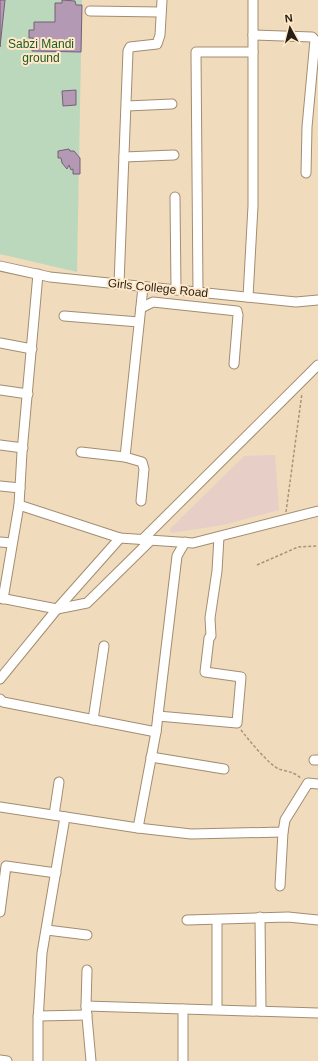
<svg xmlns="http://www.w3.org/2000/svg" width="318" height="1061" font-family="Helvetica,sans-serif">
  <rect width="100%" height="100%" fill="#f1dbbd"/>
  <path fill="#e7cec6" d="M 275,455 L 279,510 L 223,525 L 171,533 L 170,529 L 244,456 Z"/>
  <path fill="#bcd8bc" d="M 5,0 L 82,0 L 77,272 L 0,254 L 0,47 Z"/>
  <g fill="#b399b3" stroke="#765f76">
    <path d="M 0,0 L 5,0 L 0,47 Z"/>
    <path d="M 62,0 L 75,1 L 76,5 L 82,5 L 81,52 L 32,51 L 33,38 L 29,38 L 29,30 L 34,30 L 34,22 L 55,22 L 55,3 L 62,3 Z"/>
    <path d="M 76,90 L 76,105 L 63,106 L 62,91 Z"/>
    <path d="M 69,149 L 70,151 L 74,151 L 80,158 L 80,174 L 73,174 L 73,169 L 71,170 L 69,165 L 67,169 L 62,163 L 61,158 L 58,158 L 58,151 Z"/>
  </g>
  <g fill="none" stroke-linecap="round" stroke-linejoin="round">
    <defs>
      <g id="minor">
        <path d="M 90,11 L 161,12"/>
        <path d="M 253,35 L 312,37 L 315,40 L 307,127 L 306,173"/>
        <path d="M 127,106 L 172,104"/>
        <path d="M 124,157 L 174,155"/>
        <path d="M 175,197 L 176,290"/>
        <path d="M 0,266 L 50,277 L 296,302 L 318,300"/>
        <path d="M 119,284 L 128,51 L 130,47 L 157,44 L 160,35 L 162,0"/>
        <path d="M 198,292 L 196,52 L 253,52"/>
        <path d="M 248,297 L 253,206 L 253,0"/>
        <path d="M 141,308 L 153,302 L 237,311 L 238,315 L 234,364"/>
        <path d="M 64,316 L 139,322"/>
        <path d="M 0,343 L 32,349"/>
        <path d="M 0,390 L 28,394"/>
        <path d="M 0,445 L 23,448"/>
        <path d="M 81,452 L 125,457 L 142,462 L 144,469 L 141,501"/>
        <path d="M 125,457 L 143,287"/>
        <path d="M 0,486 L 20,488"/>
        <path d="M 19,505 L 120,538 L 193,543 L 318,511"/>
        <path d="M 142,540 L 318,365"/>
        <path d="M 0,542 L 12,543"/>
        <path d="M 0,598 L 57,609 L 87,603 L 151,540"/>
        <path d="M 3,599 L 19,505 L 22,452 L 38,274"/>
        <path d="M 0,679 L 57,609 L 120,538"/>
        <path d="M 0,699 L 3,702 L 156,732 L 177,556 L 185,542"/>
        <path d="M 158,716 L 237,723 L 241,677 L 205,672 L 209,638 L 211,636 L 210,618 L 217,571 L 219,537"/>
        <path d="M 93,720 L 104,646"/>
        <path d="M 151,757 L 224,769"/>
        <path d="M 314,760 L 318,760"/>
        <path d="M 0,807 L 138,828 L 191,834 L 283,832 L 285,820 L 308,783 L 318,784"/>
        <path d="M 54,815 L 59,782"/>
        <path d="M 138,828 L 156,732"/>
        <path d="M 280,886 L 283,832"/>
        <path d="M 0,912 L 6,866 L 56,873"/>
        <path d="M 260,917 L 261,1011"/>
        <path d="M 187,920 L 288,917 L 318,920"/>
        <path d="M 217,920 L 217,1009"/>
        <path d="M 47,930 L 87,935"/>
        <path d="M 87,970 L 86,1006 L 91,1061"/>
        <path d="M 86,1006 L 318,1013"/>
        <path d="M 38,1016 L 87,1015"/>
        <path d="M 0,1060 L 7,1061"/>
        <path d="M 38,1061 L 38,1021 L 42,953 L 65,817"/>
        <path d="M 183,1061 L 183,1009"/>
      </g>
    </defs>
    <use href="#minor" stroke="#a28d71" stroke-width="11"/>
    <g stroke="#a6957e" stroke-width="1.5" stroke-dasharray="3 2" stroke-linecap="butt">
      <path d="M 286,512 L 302,393"/>
      <path d="M 257,565 L 298,547 L 318,546"/>
      <path d="M 241,730 C 248,739 269,765 279,769 C 290,773 291,770 302,779"/>
    </g>
    <use href="#minor" stroke="#fff" stroke-width="9"/>
  </g>
  <g text-anchor="middle" stroke-width="4" stroke-linejoin="round" paint-order="stroke">
    <g font-size="12" fill="#1d5b23" stroke="#fee8c9">
      <text x="41" y="48">Sabzi Mandi<tspan x="41" dy="14">ground</tspan></text>
    </g>
    <g font-size="12" fill="#271f14" stroke="#fee8c9">
      <text transform="translate(158 288) rotate(6)" y="4">Girls College Road</text>
    </g>
  </g>
  <g transform="translate(290 28) rotate(353)" stroke="#fee8c9" stroke-width="3" paint-order="stroke">
  <path d="M0-3L7 15L0 10L-7 15Z" fill="#271f14"/>
  <text y="-6" font-size="11" font-weight="bold" text-anchor="middle" fill="#271f14">N</text>
  </g>
</svg>
